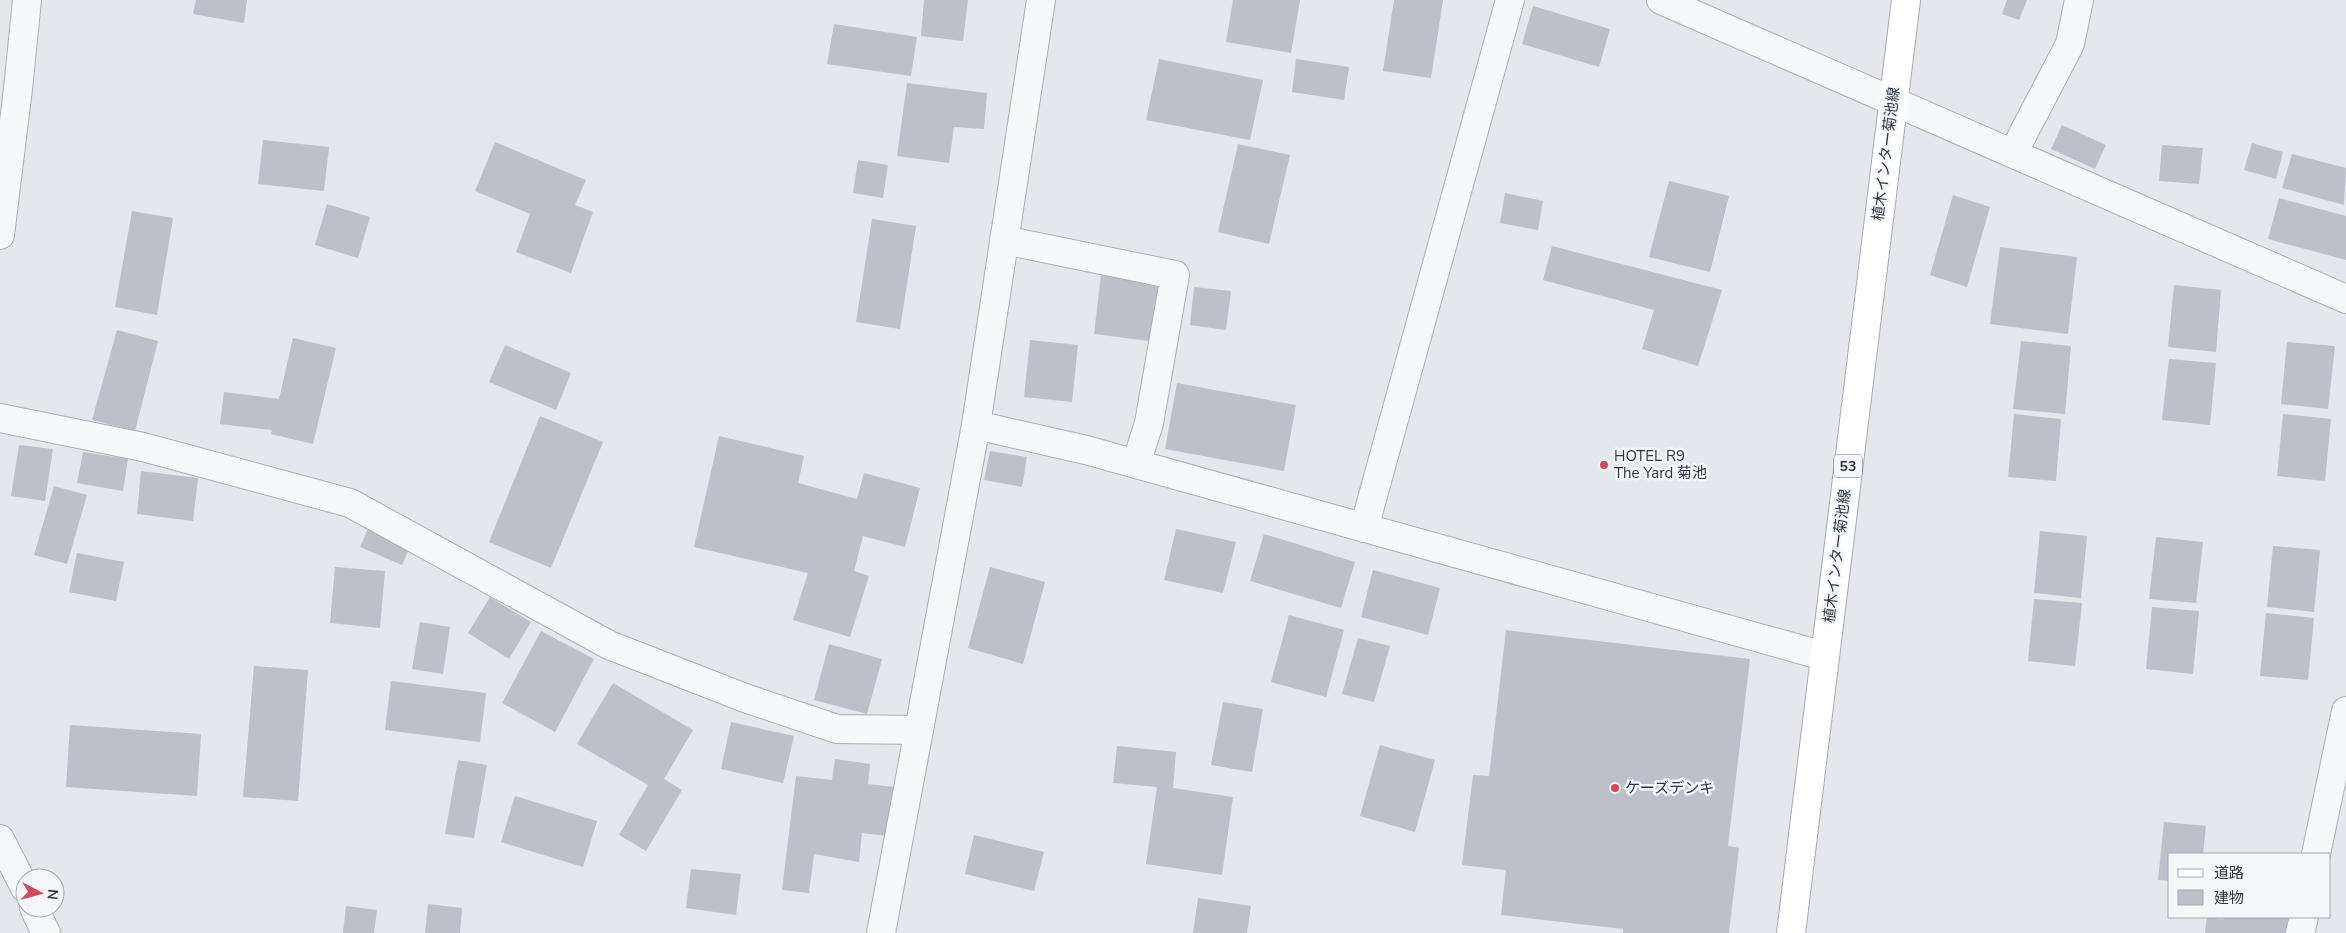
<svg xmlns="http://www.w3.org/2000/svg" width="2346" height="933" font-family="'Nunito Sans','Noto Sans JP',sans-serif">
  <rect width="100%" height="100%" fill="#e4e7ec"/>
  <g fill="#bbc0ca">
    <path d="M 196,0 L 247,0 L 244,23 L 193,14 Z"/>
    <path d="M 924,0 L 968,0 L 963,41 L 921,36 Z"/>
    <path d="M 1233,0 L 1300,0 L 1291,53 L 1226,42 Z"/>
    <path d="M 1394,0 L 1443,0 L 1431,78 L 1383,71 Z"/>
    <path d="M 2007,0 L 2027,0 L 2019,20 L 2002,14 Z"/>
    <path d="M 1533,6 L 1610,29 L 1599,67 L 1522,44 Z"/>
    <path d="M 834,24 L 917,37 L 911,76 L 827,64 Z"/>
    <path d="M 1159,59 L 1263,80 L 1250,140 L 1146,120 Z"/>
    <path d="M 1296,59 L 1349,67 L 1344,100 L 1292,92 Z"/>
    <path d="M 907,83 L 987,93 L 984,129 L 954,127 L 949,163 L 897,156 Z"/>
    <path d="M 2062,125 L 2106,145 L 2095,169 L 2051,149 Z"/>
    <path d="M 263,140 L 329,147 L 324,191 L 258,184 Z"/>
    <path d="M 495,142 L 586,180 L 575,205 L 593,212 L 571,273 L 516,252 L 530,214 L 475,191 Z"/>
    <path d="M 2252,143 L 2283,152 L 2276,179 L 2244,170 Z"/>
    <path d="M 1238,144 L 1290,155 L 1269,244 L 1218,232 Z"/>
    <path d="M 2162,145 L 2203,148 L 2199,184 L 2159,181 Z"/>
    <path d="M 2292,154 L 2346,168 L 2344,205 L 2282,188 Z"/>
    <path d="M 858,160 L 888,165 L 883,198 L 853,193 Z"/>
    <path d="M 1669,181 L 1729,196 L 1710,272 L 1649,257 Z"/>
    <path d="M 1505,193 L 1543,201 L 1538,230 L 1500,223 Z"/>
    <path d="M 1953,195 L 1990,207 L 1967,287 L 1930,275 Z"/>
    <path d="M 2279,198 L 2346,216 L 2346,260 L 2268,239 Z"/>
    <path d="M 327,204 L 370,217 L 358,258 L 315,245 Z"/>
    <path d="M 132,211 L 173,218 L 157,315 L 115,307 Z"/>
    <path d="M 872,219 L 916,226 L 900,329 L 856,322 Z"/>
    <path d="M 1552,246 L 1722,290 L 1698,366 L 1642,349 L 1654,310 L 1543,280 Z"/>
    <path d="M 2000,247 L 2077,257 L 2068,334 L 1990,324 Z"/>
    <path d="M 1101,275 L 1172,283 L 1164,343 L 1094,334 Z"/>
    <path d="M 2174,285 L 2221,290 L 2216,352 L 2168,347 Z"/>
    <path d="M 1194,287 L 1231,291 L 1226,330 L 1190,325 Z"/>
    <path d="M 117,330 L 158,341 L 135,431 L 92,420 Z"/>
    <path d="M 293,338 L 336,348 L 313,444 L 271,434 L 272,430 L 220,424 L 224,392 L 279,399 Z"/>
    <path d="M 1030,340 L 1078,345 L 1072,402 L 1024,397 Z"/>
    <path d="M 2021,341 L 2071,346 L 2065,414 L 2013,409 Z"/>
    <path d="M 2287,342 L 2335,346 L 2328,409 L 2281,404 Z"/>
    <path d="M 505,345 L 571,373 L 556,410 L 489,382 Z"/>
    <path d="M 2169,359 L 2216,363 L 2210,425 L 2162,420 Z"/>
    <path d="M 1177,383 L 1296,405 L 1284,471 L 1165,449 Z"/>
    <path d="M 2014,414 L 2061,419 L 2056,481 L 2008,477 Z"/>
    <path d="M 2283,414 L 2331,419 L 2325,481 L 2277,476 Z"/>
    <path d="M 540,416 L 603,442 L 551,568 L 489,542 Z"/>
    <path d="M 719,436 L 804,456 L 798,483 L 857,499 L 864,473 L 920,488 L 905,547 L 863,536 L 854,571 L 869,576 L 850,637 L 793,620 L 808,573 L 694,547 Z"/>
    <path d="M 19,445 L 53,449 L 45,501 L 11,496 Z"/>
    <path d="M 990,451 L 1027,457 L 1022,487 L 984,480 Z"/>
    <path d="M 83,452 L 128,459 L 123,491 L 77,483 Z"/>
    <path d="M 141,471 L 198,478 L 193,521 L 137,514 Z"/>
    <path d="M 54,486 L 87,495 L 67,564 L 34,555 Z"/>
    <path d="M 371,522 L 413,540 L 402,565 L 360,547 Z"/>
    <path d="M 1176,529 L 1236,542 L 1223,593 L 1164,580 Z"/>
    <path d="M 2040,531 L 2087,536 L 2081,598 L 2034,593 Z"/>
    <path d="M 1264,534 L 1355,562 L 1341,608 L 1250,581 Z"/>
    <path d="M 2156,537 L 2203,542 L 2196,603 L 2149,599 Z"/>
    <path d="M 2273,546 L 2320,550 L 2314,612 L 2267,607 Z"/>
    <path d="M 77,553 L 124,562 L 116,601 L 69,592 Z"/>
    <path d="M 335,567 L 385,571 L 380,628 L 330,623 Z"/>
    <path d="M 990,567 L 1045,582 L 1023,664 L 968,648 Z"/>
    <path d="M 1373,570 L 1440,588 L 1428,635 L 1361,617 Z"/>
    <path d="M 490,597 L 531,622 L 509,659 L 468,633 Z"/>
    <path d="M 2034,599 L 2082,603 L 2075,666 L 2028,661 Z"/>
    <path d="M 2152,607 L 2199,611 L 2193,674 L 2146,669 Z"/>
    <path d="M 2266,613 L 2314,618 L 2308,680 L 2260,676 Z"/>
    <path d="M 1289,615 L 1344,630 L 1326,697 L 1271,682 Z"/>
    <path d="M 420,622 L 450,627 L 443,674 L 412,669 Z"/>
    <path d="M 1506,630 L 1750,659 L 1728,846 L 1739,848 L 1729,933 L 1623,933 L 1623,929 L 1501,915 L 1506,870 L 1462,865 L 1473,775 L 1489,776 Z"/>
    <path d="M 541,631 L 594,659 L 555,732 L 502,703 Z"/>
    <path d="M 1358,638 L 1390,646 L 1374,702 L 1342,694 Z"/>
    <path d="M 829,644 L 882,659 L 867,714 L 814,700 Z"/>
    <path d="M 254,666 L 308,670 L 298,801 L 243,797 Z"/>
    <path d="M 391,681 L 486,693 L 480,742 L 385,730 Z"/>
    <path d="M 613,683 L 693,730 L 664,779 L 682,790 L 646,851 L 619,835 L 648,785 L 577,744 Z"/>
    <path d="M 1223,702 L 1263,709 L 1252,772 L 1211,765 Z"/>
    <path d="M 731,722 L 794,736 L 783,783 L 721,769 Z"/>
    <path d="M 70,725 L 201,734 L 197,796 L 66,787 Z"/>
    <path d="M 1380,745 L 1435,760 L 1415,832 L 1360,816 Z"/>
    <path d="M 1117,746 L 1176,752 L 1173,788 L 1233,797 L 1222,875 L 1146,864 L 1157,787 L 1113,783 Z"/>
    <path d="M 835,759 L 870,764 L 868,784 L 894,787 L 887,836 L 862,833 L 859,862 L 814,854 L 809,893 L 782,890 L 796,776 L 832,780 Z"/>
    <path d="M 458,760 L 487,765 L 474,838 L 445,834 Z"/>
    <path d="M 515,796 L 597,821 L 583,867 L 501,842 Z"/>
    <path d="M 2164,822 L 2206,826 L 2203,854 L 2170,854 L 2170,881 L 2158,880 Z"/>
    <path d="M 974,835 L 1044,852 L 1034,891 L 965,874 Z"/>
    <path d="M 691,869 L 741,874 L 736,915 L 686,908 Z"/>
    <path d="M 1198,898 L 1251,906 L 1247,933 L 1193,933 Z"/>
    <path d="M 428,904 L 462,908 L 460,933 L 425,933 Z"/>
    <path d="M 346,906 L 377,910 L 374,933 L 343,933 Z"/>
    <path d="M 2207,917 L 2223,919 L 2224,917 L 2290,917 L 2288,933 L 2205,933 Z"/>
  </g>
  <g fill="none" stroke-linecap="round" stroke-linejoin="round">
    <defs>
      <g id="minor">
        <path d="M 1661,0 L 2346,299"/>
        <path d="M 2013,153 L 2070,44 L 2079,0"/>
        <path d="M 0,235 L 18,89 L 27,0"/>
        <path d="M 1004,240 L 1175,275 L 1149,423 L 1136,464"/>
        <path d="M 0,418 L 143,447 L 350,503 L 609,645 L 745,698 L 837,729 L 919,730"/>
        <path d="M 976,425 L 1086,450 L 1824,656"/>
        <path d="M 1364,528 L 1510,0"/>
        <path d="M 0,839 L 25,888"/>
        <path d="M 2316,854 L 2346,711"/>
        <path d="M 34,908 L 46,933"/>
        <path d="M 881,933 L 976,425 L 1041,0"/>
        <path d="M 2300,933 L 2304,917"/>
      </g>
      <path id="major" d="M 1791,933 L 1906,0"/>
    </defs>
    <use href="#minor" stroke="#a9aeb7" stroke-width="30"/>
    <use href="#major" stroke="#a3abb8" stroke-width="30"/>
    <use href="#minor" stroke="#f7f8fa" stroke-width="28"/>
    <use href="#major" stroke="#fff" stroke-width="28"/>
  </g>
  <g fill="#d1495b" stroke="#f4f6f9" stroke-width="2">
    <circle cx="1604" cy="465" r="5"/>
    <circle cx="1615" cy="788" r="5"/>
  </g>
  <g text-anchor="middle" stroke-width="5" stroke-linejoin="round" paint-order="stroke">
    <rect fill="#f4f6f9" stroke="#676e7b" stroke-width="1" x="1834" y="454.5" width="28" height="23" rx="4"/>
    <g font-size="14" font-weight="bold" fill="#2b3445">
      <text x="1848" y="471">53</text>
    </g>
    <g font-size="15" fill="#2b3445" stroke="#f4f6f9">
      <text transform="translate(1886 154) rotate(-83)" y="5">植木インター菊池線</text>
      <text transform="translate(1837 556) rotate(-83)" y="5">植木インター菊池線</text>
    </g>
    <g font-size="15" fill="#2b3445" stroke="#f4f6f9" text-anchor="start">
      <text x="1614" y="461">HOTEL R9<tspan x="1614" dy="17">The Yard 菊池</tspan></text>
      <text x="1625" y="793">ケーズデンキ</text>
    </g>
  </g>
  <rect x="2168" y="853" width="162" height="65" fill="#f4f6f9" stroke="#a4a8b1"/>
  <rect x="2178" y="869" width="25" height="8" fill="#ffffff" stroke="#a4a8b1"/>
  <text x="2214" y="878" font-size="15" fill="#2b3445">道路</text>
  <rect x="2178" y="890" width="25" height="15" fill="#bbc0ca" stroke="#a4a8b1"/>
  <text x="2214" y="903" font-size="15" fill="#2b3445">建物</text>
  <g transform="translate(40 893) rotate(96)"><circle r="24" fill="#f4f6f9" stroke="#a4a8b1"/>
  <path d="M0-4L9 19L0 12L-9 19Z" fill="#d1495b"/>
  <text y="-8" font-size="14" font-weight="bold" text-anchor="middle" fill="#2b3445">N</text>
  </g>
</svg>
